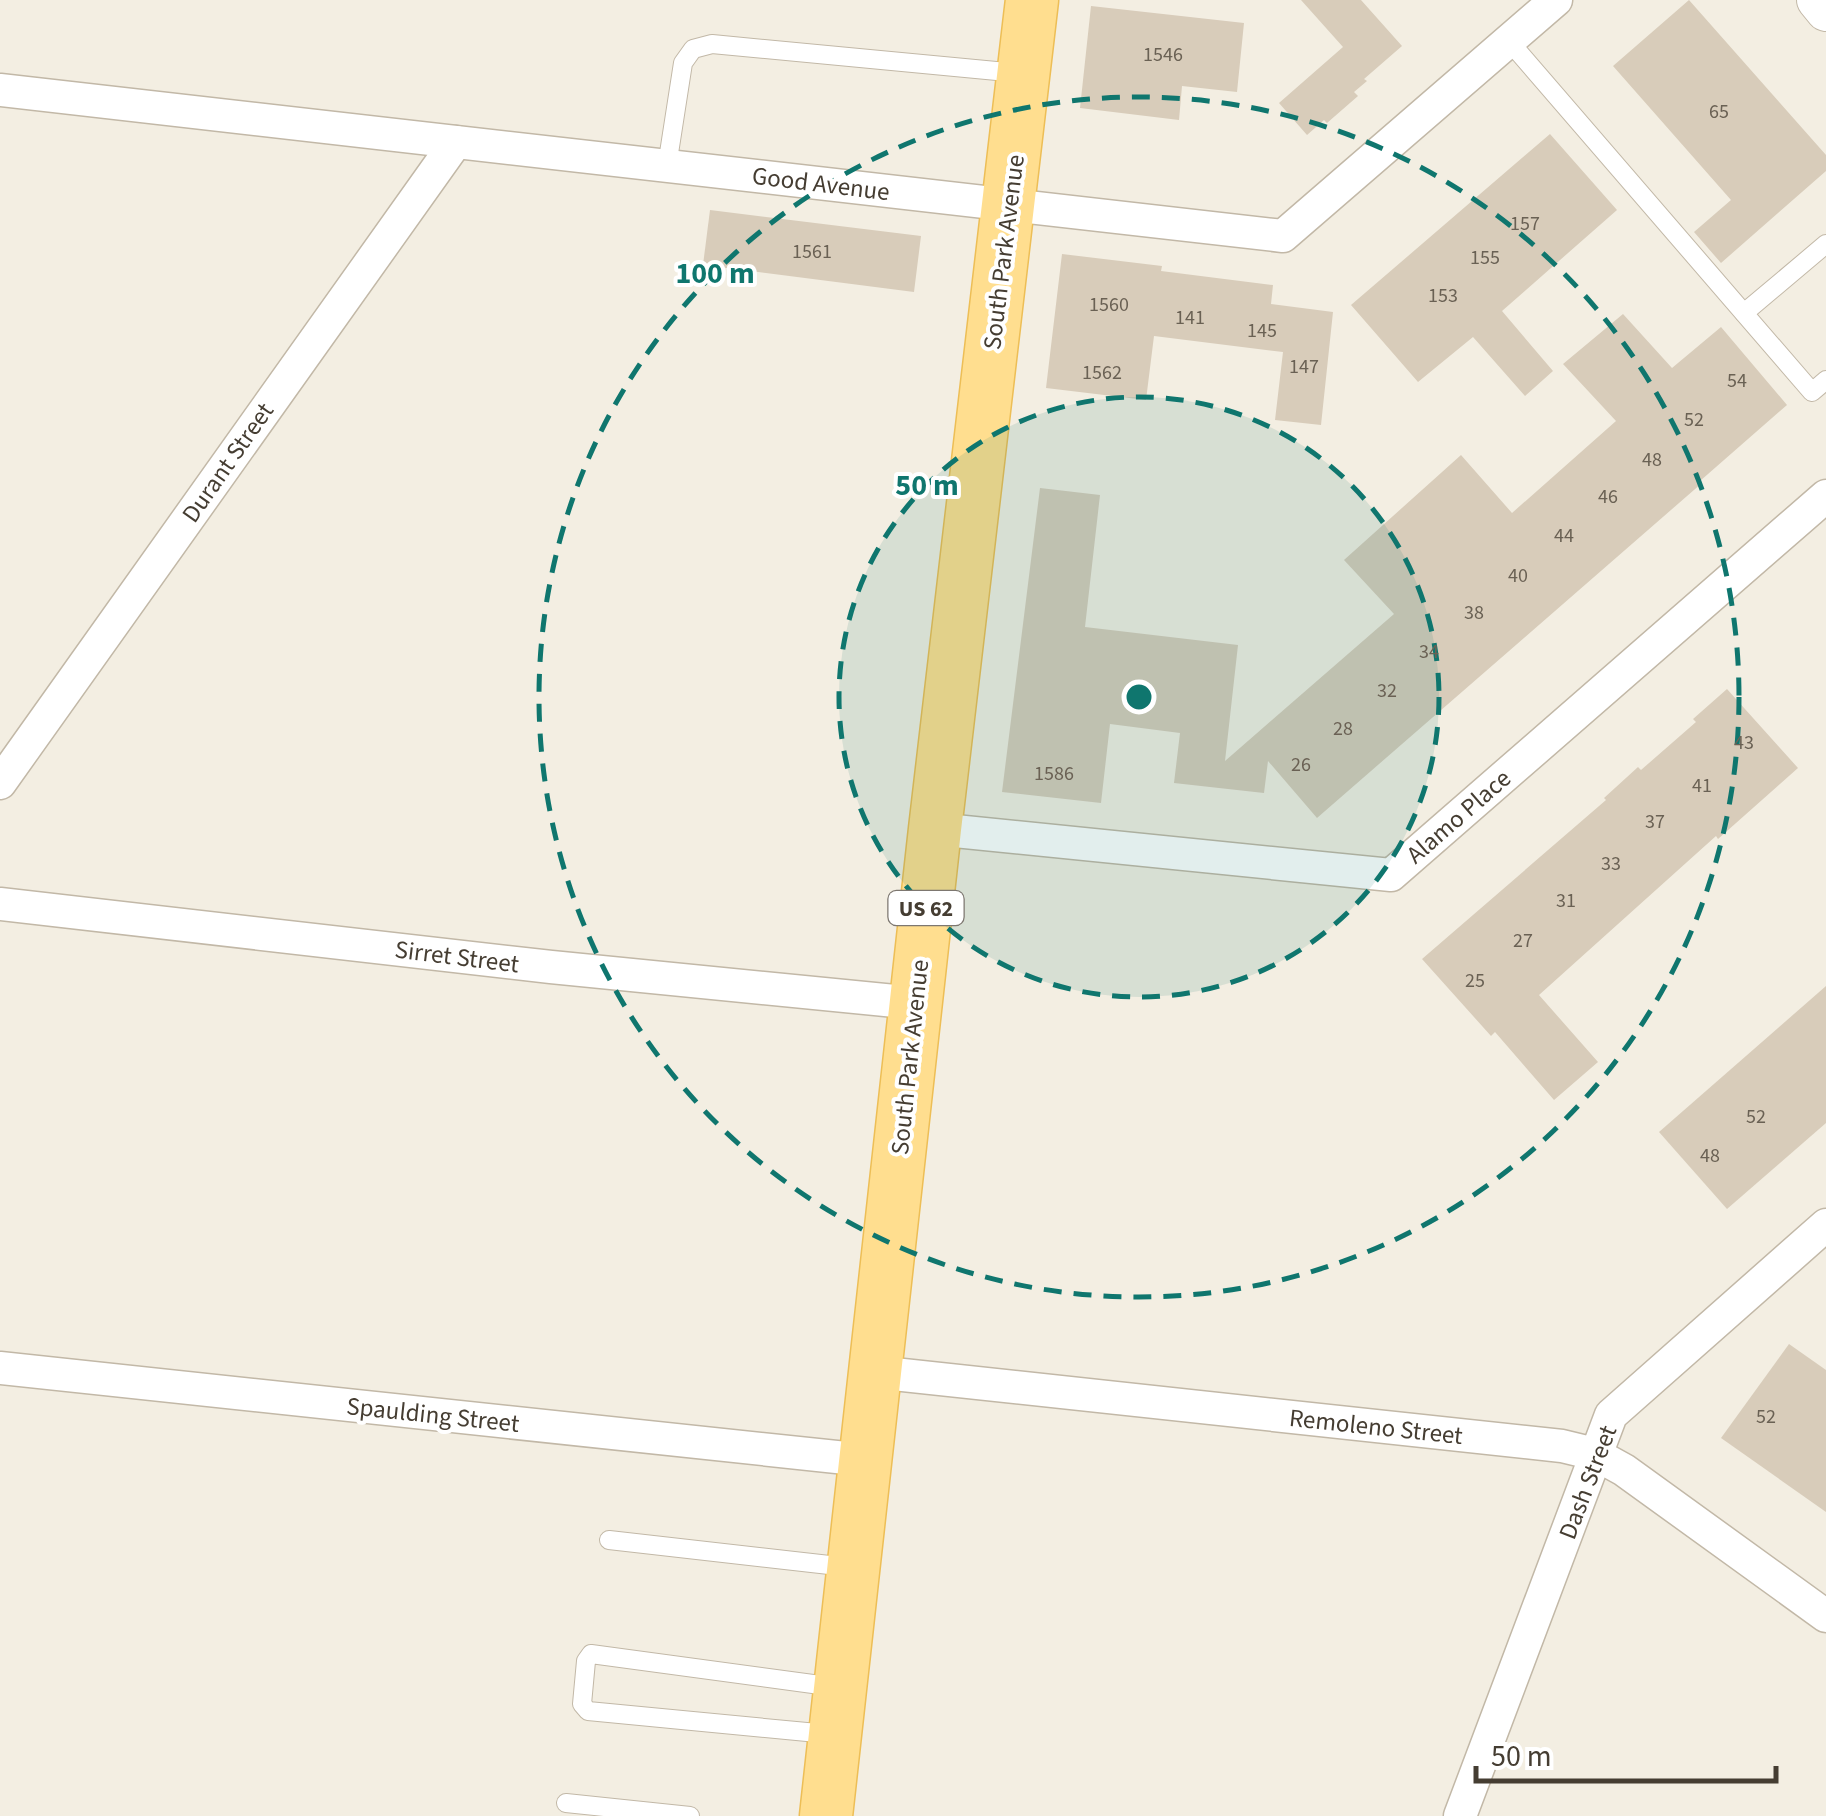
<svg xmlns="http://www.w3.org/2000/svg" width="1826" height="1816" font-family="'Source Sans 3',sans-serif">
  <rect width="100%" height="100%" fill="#f3eee2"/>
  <g fill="#d8ccba">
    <path d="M 1301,0 L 1361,0 L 1402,46 L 1364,79 L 1367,81 L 1354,92 L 1358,96 L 1327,123 L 1324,120 L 1307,135 L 1279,103 L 1343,47 Z"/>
    <path d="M 1689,0 L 1826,155 L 1826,171 L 1721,263 L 1694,232 L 1731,200 L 1613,66 Z"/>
    <path d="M 1091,6 L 1244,23 L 1237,92 L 1182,86 L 1179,120 L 1080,108 Z"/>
    <path d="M 1550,134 L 1617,210 L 1502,311 L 1553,371 L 1525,396 L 1473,337 L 1418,382 L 1351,305 Z"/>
    <path d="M 710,210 L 921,236 L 914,292 L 703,265 Z"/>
    <path d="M 1062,254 L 1162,266 L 1161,271 L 1273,285 L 1271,304 L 1333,312 L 1321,425 L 1275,420 L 1283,352 L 1154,336 L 1146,400 L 1046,388 Z"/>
    <path d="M 1623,314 L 1672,368 L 1721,327 L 1787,405 L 1700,481 L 1702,483 L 1317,818 L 1268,761 L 1264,793 L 1174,783 L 1180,733 L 1110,724 L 1101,803 L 1002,792 L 1040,488 L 1100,495 L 1085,627 L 1238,645 L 1225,761 L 1394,614 L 1344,560 L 1461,455 L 1512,513 L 1616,421 L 1563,364 Z"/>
    <path d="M 1727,689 L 1798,768 L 1718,839 L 1716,836 L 1539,995 L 1598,1062 L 1554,1100 L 1495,1032 L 1491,1036 L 1422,959 L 1606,800 L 1604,798 L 1638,767 L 1641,770 L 1696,722 L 1693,719 Z"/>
    <path d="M 1826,986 L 1826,1123 L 1727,1209 L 1659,1132 Z"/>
    <path d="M 1789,1344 L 1826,1370 L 1826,1512 L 1721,1438 Z"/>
  </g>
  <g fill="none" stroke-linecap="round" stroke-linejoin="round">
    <defs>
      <g id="service">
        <path d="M 1509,41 L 1812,392 L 1826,380"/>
        <path d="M 667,166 L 683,63 L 693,49 L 712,44 L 1018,73"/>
        <path d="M 1744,313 L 1826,244"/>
        <path d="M 609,1540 L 847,1567"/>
        <path d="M 828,1734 L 588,1711 L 582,1704 L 586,1661 L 591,1654 L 835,1687"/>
        <path d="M 566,1803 L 690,1816"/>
      </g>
      <g id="minor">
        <path d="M 0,90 L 1283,236 L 1556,0"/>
        <path d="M 0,783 L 456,142"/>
        <path d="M 935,829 L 1391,875 L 1826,496"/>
        <path d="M 0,904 L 551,967 L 915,1003"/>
        <path d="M 0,1368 L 865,1460"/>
        <path d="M 875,1372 L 1562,1446 L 1595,1454 L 1624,1470 L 1826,1616"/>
        <path d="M 1460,1816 L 1611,1415 L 1826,1225"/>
      </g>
      <path id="tertiary" d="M 1817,0 L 1826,11"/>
      <path id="primary" d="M 826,1816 L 935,829 L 1032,0"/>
    </defs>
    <use href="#service" stroke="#c2b8a7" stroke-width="20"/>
    <use href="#minor" stroke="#c2b8a7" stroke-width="35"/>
    <use href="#tertiary" stroke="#c2b8a7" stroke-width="42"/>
    <use href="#primary" stroke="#edbe56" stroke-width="55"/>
    <use href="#service" stroke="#fff" stroke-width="18"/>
    <use href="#minor" stroke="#fff" stroke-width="32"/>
    <use href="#tertiary" stroke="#fff" stroke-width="40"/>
    <use href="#primary" stroke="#ffde8f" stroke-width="52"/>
  </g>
  <circle cx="1139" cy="697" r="300" fill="#0f766e" fill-opacity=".12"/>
  <g fill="none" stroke="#0f766e" stroke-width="5" stroke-dasharray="18 12">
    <circle cx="1139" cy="697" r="300"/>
    <circle cx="1139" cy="697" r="600"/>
  </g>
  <g text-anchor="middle" stroke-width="8" stroke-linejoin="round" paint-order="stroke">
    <g font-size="20" fill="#6a6154">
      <text x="1163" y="61">1546</text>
      <text x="1719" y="118">65</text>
      <text x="1525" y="230">157</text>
      <text x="812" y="258">1561</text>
      <text x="1485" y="264">155</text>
      <text x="1443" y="302">153</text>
      <text x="1109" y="311">1560</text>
      <text x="1190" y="324">141</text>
      <text x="1262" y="337">145</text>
      <text x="1304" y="373">147</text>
      <text x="1102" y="379">1562</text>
      <text x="1737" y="387">54</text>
      <text x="1694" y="426">52</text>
      <text x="1652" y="466">48</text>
      <text x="1608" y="503">46</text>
      <text x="1564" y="542">44</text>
      <text x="1518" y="582">40</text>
      <text x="1474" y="619">38</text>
      <text x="1429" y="658">34</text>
      <text x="1387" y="697">32</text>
      <text x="1343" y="735">28</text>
      <text x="1744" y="749">43</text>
      <text x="1301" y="771">26</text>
      <text x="1054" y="780">1586</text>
      <text x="1702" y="792">41</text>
      <text x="1655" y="828">37</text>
      <text x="1611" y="870">33</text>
      <text x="1566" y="907">31</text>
      <text x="1523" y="947">27</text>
      <text x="1475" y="987">25</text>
      <text x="1756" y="1123">52</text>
      <text x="1710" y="1162">48</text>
      <text x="1766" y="1423">52</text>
    </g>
    <rect fill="#fff" stroke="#7d7770" stroke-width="2.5" x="888.5" y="891" width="75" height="34" rx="8"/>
    <g font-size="22" font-weight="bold" fill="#453d32">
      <text x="926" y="916">US 62</text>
    </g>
    <g font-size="25" fill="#453d32" stroke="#fff">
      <text transform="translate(821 183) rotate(7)" y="9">Good Avenue</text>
      <text transform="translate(1003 252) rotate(-83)" y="9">South Park Avenue</text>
      <text transform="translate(227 462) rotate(-55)" y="9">Durant Street</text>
      <text transform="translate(1458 816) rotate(-41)" y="9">Alamo Place</text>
      <text transform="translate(457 956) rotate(7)" y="9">Sirret Street</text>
      <text transform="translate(909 1057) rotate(-84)" y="9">South Park Avenue</text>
      <text transform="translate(433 1414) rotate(6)" y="9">Spaulding Street</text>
      <text transform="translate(1376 1426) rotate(6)" y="9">Remoleno Street</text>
      <text transform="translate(1587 1482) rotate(-69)" y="9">Dash Street</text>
    </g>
  </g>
  <circle cx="1139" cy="697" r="15" fill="#0f766e" stroke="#fff" stroke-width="5"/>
  <g font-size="30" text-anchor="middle" font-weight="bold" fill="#0f766e" stroke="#fff" stroke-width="8" stroke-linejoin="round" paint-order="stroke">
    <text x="715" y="283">100 m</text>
    <text x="927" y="495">50 m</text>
  </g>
  <path d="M1476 1766v15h300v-15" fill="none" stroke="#453d32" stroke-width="5"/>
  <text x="1491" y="1766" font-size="30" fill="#453d32" stroke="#ffffff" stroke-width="8" paint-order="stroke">50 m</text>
</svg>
